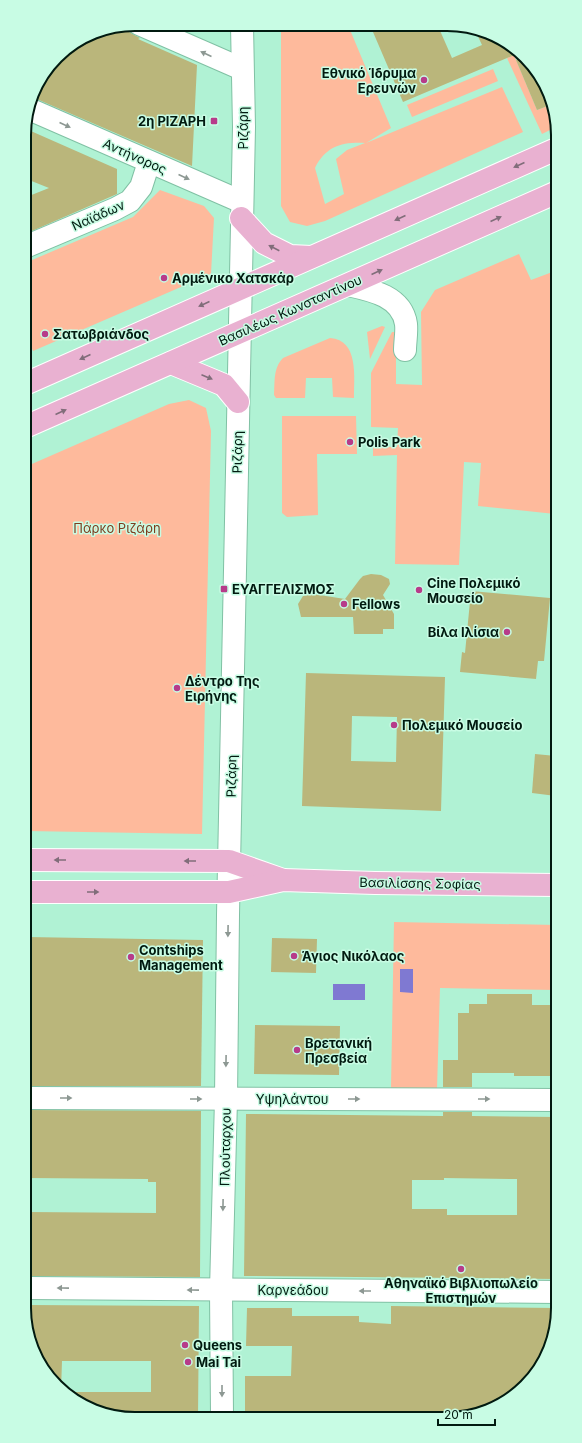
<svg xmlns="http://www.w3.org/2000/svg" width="582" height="1443" font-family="Inter,sans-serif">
  <rect width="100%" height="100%" fill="#b0f2d4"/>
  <g fill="#feba9c" fill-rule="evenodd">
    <path d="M 281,25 L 348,25 L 391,128 L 366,143 L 502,87 L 523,132 L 325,221 L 307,226 L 290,222 L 281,206 ZM 365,143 L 347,150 L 336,159 L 344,194 L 325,204 L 315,168 C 326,146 342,142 365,143 Z"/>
    <path d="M 514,55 L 537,110 L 553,104 L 554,106 L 554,128 L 542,134 L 507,58 Z"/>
    <path d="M 493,69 L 498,81 L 412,117 L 407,105 Z"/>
    <path d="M 160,190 L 204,206 L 214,218 L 211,274 L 33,351 L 25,331 L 25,263 L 133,217 Z"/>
    <path d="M 519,254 L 531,280 L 555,271 L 555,514 L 478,506 L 481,463 L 464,462 L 459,565 L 395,564 L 397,455 L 373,456 L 373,447 L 397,447 L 398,428 L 371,427 L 371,373 L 392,332 L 396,332 L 396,384 L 422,385 L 421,312 L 435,290 Z"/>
    <path d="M 382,326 L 385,327 L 370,359 L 367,332 Z"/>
    <path d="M 330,338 C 359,340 354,377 354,398 L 333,397 L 332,378 L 306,378 L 305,398 L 276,398 L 274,395 C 275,382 273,368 283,358 Z"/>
    <path d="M 189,400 L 206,408 L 211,431 L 202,834 L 26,831 L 25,467 L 169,404 Z"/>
    <path d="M 282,416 L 356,416 L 357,454 L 317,454 L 318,515 L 287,517 L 282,513 Z"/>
    <path d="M 394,922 L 557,925 L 557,990 L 440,988 L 437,1089 L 391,1088 Z"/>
  </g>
  <g fill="#7f79d2">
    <path d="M 400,969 L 413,969 L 413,993 L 400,992 Z"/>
    <rect x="333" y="984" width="32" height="16"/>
  </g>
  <g fill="#bab67b" fill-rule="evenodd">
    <path d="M 370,25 L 438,26 L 452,58 L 482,45 L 475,30 L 519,53 L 403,102 Z"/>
    <path d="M 127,26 L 129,32 L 140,38 L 138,39 L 197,65 L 192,166 L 32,97 L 35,86 L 62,52 L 93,32 Z"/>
    <path d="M 524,56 L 553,104 L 537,110 L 516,60 Z"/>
    <path d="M 24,128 L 117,169 L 117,194 L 25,234 L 24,198 L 49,188 L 24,178 Z"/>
    <path d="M 371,574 L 381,575 L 389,579 L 390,584 L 383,595 L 394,614 L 394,629 L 383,629 L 383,634 L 354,634 L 353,617 L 301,617 L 298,604 L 303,596 L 313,594 L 345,599 L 360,579 L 363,576 Z"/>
    <path d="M 471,591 L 550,598 L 544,661 L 538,661 L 536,679 L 460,672 L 462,652 L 465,653 Z"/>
    <path d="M 306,673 L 445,677 L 441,811 L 302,806 ZM 352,716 L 397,717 L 396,762 L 351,761 Z"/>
    <path d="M 535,754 L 556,756 L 556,796 L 532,793 Z"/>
    <path d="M 27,937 L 203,940 L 201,1086 L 27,1086 Z"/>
    <path d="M 272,938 L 317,939 L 316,973 L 271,972 Z"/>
    <path d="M 487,994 L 532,994 L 532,1005 L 552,1005 L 552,1035 L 557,1035 L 557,1055 L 551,1055 L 550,1076 L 514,1076 L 514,1073 L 472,1073 L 472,1087 L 443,1087 L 443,1060 L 458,1060 L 458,1013 L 469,1013 L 469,1004 L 487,1004 Z"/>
    <path d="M 255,1025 L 340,1026 L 339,1075 L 254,1074 Z"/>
    <path d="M 27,1110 L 201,1111 L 200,1277 L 28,1276 L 27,1212 L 156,1213 L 156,1182 L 148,1182 L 148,1179 L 27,1178 Z"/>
    <path d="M 443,1112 L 472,1112 L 472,1116 L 557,1117 L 558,1279 L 244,1276 L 246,1114 L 443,1116 ZM 444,1178 L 517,1179 L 517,1215 L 447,1215 L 447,1209 L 412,1209 L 412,1180 L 444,1180 Z"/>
    <path d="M 28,1305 L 199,1306 L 198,1417 L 114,1417 L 63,1392 L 151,1392 L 151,1361 L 62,1361 L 61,1391 L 28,1337 Z"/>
    <path d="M 391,1306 L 558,1308 L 558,1315 L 550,1350 L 531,1381 L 476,1415 L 245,1416 L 245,1376 L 291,1376 L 292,1346 L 246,1346 L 247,1308 L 292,1308 L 292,1316 L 359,1316 L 359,1322 L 391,1324 Z"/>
  </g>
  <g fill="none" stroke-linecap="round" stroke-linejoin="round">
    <defs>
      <g id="minor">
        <path d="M 139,24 L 242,69"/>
        <path d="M 29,109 L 242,202"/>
        <path d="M 25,247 L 115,209 L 130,201 L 141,187 L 149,162"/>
        <path d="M 348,285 C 371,290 402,296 406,324 C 407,332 405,342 405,350"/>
        <path d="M 27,1098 L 557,1100"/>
        <path d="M 28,1288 L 558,1292"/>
        <path d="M 222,1416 L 221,1290 L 226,1099 L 228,915 L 244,127 L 242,25"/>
      </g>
      <g id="major">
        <path d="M 241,218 L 264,243 L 290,256 L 311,257"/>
        <path d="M 171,363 L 224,385 L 238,402"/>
        <path d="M 25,384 L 554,150"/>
        <path d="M 25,427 L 555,193"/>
        <path d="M 26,860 L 229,861 L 283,880"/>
        <path d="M 26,892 L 229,892 L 283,880 L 375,883 L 557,885"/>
      </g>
    </defs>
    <use href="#minor" stroke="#80c1a4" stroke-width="24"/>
    <use href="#major" stroke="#fff" stroke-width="24"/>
    <use href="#minor" stroke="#fff" stroke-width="22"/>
    <use href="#major" stroke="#e9b1d1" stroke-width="22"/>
  </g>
  <defs><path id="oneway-solid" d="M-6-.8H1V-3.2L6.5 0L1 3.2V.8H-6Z"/></defs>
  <g fill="#8d9893">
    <use href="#oneway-solid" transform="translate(206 54) rotate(-156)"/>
    <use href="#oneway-solid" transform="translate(65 125) rotate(24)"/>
    <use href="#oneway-solid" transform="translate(184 177) rotate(24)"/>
    <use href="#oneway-solid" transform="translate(228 931) rotate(91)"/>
    <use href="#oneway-solid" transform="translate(226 1061) rotate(91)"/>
    <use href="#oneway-solid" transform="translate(66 1098)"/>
    <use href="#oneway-solid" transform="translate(196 1099)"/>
    <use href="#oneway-solid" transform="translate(354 1099)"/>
    <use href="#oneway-solid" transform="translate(484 1099)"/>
    <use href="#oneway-solid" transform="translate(223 1205) rotate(91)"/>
    <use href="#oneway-solid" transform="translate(63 1288) rotate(-179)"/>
    <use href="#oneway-solid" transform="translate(193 1290) rotate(-179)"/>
    <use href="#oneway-solid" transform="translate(365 1291) rotate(-180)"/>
    <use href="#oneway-solid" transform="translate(222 1391) rotate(90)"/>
  </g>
  <g fill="#816d7a">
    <use href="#oneway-solid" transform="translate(519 165) rotate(156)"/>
    <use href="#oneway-solid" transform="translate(400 218) rotate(156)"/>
    <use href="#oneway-solid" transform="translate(496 219) rotate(-24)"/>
    <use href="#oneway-solid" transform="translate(274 248) rotate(-153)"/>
    <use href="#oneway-solid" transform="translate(377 272) rotate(-24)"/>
    <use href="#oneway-solid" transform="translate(204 304) rotate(156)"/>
    <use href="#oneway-solid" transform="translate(85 357) rotate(156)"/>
    <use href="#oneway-solid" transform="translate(207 377) rotate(23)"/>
    <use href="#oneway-solid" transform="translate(61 412) rotate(-24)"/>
    <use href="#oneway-solid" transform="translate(60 860) rotate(-180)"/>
    <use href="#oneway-solid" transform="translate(190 861) rotate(-180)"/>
    <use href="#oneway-solid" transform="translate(93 892)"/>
  </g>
  <g fill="#b73b8a" stroke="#c8fce4" stroke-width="1.5">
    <circle cx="424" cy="80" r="4"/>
    <rect x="210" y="117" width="8" height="8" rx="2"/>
    <circle cx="164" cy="278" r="4"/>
    <circle cx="45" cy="334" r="4"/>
    <circle cx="350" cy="442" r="4"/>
    <rect x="220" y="585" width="8" height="8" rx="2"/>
    <circle cx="419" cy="590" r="4"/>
    <circle cx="344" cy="604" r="4"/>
    <circle cx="507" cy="632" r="4"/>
    <circle cx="177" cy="688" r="4"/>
    <circle cx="394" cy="725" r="4"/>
    <circle cx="294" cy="956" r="4"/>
    <circle cx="131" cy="957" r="4"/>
    <circle cx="297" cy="1050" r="4"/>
    <circle cx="461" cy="1269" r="4"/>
    <circle cx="185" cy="1345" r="4"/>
    <circle cx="188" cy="1362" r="4"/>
  </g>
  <g text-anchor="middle" stroke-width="3" stroke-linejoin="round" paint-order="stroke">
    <g font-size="13" font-weight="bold" fill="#011a10" stroke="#c8fce4" text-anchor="start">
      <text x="416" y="78" text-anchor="end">Εθνικό Ίδρυμα<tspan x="416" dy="15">Ερευνών</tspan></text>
      <text x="206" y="126" text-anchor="end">2η ΡΙΖΑΡΗ</text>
      <text x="172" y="283">Αρμένικο Χατσκάρ</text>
      <text x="53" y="339">Σατωβριάνδος</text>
      <text x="358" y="447">Polis Park</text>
      <text x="427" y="588">Cine Πολεμικό<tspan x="427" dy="15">Μουσείο</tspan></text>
      <text x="232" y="594">ΕΥΑΓΓΕΛΙΣΜΟΣ</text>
      <text x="352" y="609">Fellows</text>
      <text x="499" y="637" text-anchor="end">Βίλα Ιλίσια</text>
      <text x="185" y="686">Δέντρο Της<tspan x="185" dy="15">Ειρήνης</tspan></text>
      <text x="402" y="730">Πολεμικό Μουσείο</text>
      <text x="139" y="955">Contships<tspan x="139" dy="15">Management</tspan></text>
      <text x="302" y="961">Άγιος Νικόλαος</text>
      <text x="305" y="1048">Βρετανική<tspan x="305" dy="15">Πρεσβεία</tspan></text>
      <text x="461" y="1288" text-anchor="middle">Αθηναϊκό Βιβλιοπωλείο<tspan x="461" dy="15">Επιστημών</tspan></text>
      <text x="193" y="1350">Queens</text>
      <text x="196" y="1367">Mai Tai</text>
    </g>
    <g font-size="13" fill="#011a10" stroke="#c8fce4">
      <text transform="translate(243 128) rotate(-90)" y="5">Ριζάρη</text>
      <text transform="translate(135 156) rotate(24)" y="5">Αντήνορος</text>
      <text transform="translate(98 215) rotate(-24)" y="5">Ναϊάδων</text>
      <text transform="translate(290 310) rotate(-24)" y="5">Βασιλέως Κωνσταντίνου</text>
      <text transform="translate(237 452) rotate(-89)" y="5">Ριζάρη</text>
      <text transform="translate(231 776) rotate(-89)" y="5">Ριζάρη</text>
      <text transform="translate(420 883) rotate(1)" y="5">Βασιλίσσης Σοφίας</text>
      <text x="292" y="1104">Υψηλάντου</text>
      <text transform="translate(225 1147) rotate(-89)" y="5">Πλούταρχου</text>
      <text x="293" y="1295">Καρνεάδου</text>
    </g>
    <g font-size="13" fill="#7c3d1f" stroke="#c8fce4">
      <text x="117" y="533">Πάρκο Ριζάρη</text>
    </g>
  </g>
  <path d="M0 0H582V1443H0ZM135 31H447A104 104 0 0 1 551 135V1308A104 104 0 0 1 447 1412H135A104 104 0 0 1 31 1308V135A104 104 0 0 1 135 31Z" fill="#c8fce4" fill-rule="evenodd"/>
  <path fill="none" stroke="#011a10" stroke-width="2" d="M135 31H447A104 104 0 0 1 551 135V1308A104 104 0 0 1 447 1412H135A104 104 0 0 1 31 1308V135A104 104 0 0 1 135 31Z"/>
  <path d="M438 1419v6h57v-6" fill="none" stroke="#011a10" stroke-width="2"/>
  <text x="444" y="1419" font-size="12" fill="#011a10" stroke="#c8fce4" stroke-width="3" paint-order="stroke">20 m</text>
</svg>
